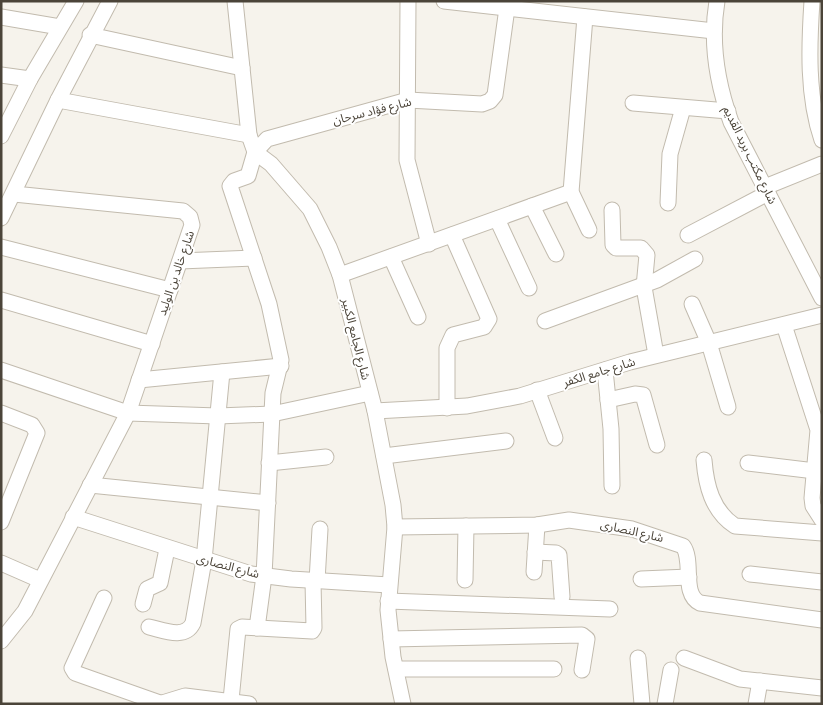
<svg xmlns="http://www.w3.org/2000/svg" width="823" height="705" font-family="'Titillium Web','Noto Sans Arabic',sans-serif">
  <rect width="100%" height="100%" fill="#f6f3ec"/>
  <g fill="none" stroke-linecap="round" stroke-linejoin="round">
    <defs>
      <g id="minor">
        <path d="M 235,1 L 249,135 L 255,152 L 271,164 L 310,209 L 329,247 L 340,275 L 375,411 L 393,505 L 395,527 L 388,610 L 393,657 L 403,704"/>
        <path d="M 408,1 L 407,160 L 429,244"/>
        <path d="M 444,1 L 714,31"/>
        <path d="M 717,1 C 710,43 717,83 731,122 L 822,298"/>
        <path d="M 812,1 C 809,46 807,96 822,140"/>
        <path d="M 1,17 L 60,27"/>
        <path d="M 585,17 L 571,192 L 589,230"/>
        <path d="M 90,35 L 242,68"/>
        <path d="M 1,75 L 30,79"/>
        <path d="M 58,100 L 249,135"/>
        <path d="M 633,103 L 728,111"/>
        <path d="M 1,136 L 30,79 L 76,1"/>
        <path d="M 765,187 L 822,164"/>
        <path d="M 668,203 L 670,154 L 683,108"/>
        <path d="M 532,206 L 556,254"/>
        <path d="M 612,210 L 613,245 L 616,248 L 641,248 L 647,255 L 644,287 L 656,355"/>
        <path d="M 1,218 L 58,100 L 110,1"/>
        <path d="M 497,219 L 529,288"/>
        <path d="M 688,235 L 768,193"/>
        <path d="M 1,247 L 170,290"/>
        <path d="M 391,257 L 418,317"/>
        <path d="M 180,261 L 254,258"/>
        <path d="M 340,275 L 571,192"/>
        <path d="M 1,300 L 152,344"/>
        <path d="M 692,304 L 709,343 L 728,407"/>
        <path d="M 545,321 L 657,280 L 695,259"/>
        <path d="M 784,325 L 818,430 L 812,498 L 813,506 L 822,520"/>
        <path d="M 1,370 L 128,413 L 218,416 L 272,414 L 370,393"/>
        <path d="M 605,370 L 611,429 L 612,486"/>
        <path d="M 139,380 L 281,366"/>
        <path d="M 537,390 L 555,438"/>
        <path d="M 608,400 L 635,394 L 643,395 L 657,445"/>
        <path d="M 447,408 L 447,348 L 453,335 L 484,327 L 489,319 L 452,235"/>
        <path d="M 375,411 L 467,406 L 520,396 L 630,362 L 822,315"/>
        <path d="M 1,413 L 32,425 L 37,433 L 1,522"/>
        <path d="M 384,456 L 506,441"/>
        <path d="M 704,460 C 706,485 712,511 735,526 L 822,533"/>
        <path d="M 269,463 L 326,457"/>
        <path d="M 748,463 L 815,471"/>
        <path d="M 90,485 L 268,503"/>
        <path d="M 73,517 L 251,574 L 291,579 L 389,585"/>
        <path d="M 395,527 L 537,525 L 569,520 L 632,529 L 683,546 C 694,561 681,594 700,603 L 822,620"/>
        <path d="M 535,552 L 556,553 L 559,555 L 562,597"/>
        <path d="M 1,563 L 40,580"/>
        <path d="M 534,572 L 537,525"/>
        <path d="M 750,574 L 822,582"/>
        <path d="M 641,579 L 689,577"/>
        <path d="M 465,580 L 466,526"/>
        <path d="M 317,581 L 320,529"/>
        <path d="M 104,598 L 72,668 L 75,673 L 160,703"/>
        <path d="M 388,601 L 610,609"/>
        <path d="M 143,604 L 147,589 L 160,583 L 167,549"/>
        <path d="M 149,627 C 163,630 185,640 193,623 L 204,560 L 222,372"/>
        <path d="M 257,628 L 264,576 L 273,393 L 281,360 L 269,304 L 230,186 L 234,181 L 248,176 L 255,152 L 267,139 L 408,100 L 482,104 L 490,101 L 495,95 L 507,8"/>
        <path d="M 391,639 L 582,635 L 587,639 L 582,670"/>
        <path d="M 1,641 L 25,611 L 128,413 L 192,225 L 190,217 L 183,211 L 14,194"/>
        <path d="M 638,658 L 642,704"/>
        <path d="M 684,658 L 740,679 L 822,688"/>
        <path d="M 396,669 L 554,669"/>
        <path d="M 231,700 L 238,629 L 242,627 L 312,631 L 314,628 L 313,581"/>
        <path d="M 159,704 L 185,696 L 249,704"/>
        <path d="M 665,704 L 671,670"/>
        <path d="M 756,704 L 760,681"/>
      </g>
    </defs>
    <use href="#minor" stroke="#c2bbae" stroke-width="17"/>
    <use href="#minor" stroke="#fff" stroke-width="15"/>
  </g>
  <g text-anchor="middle" stroke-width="4" stroke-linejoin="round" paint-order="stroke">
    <g font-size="12" fill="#4b4439" stroke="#fff">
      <text transform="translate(372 111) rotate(-14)" y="4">شارع فؤاد سرحان</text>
      <text transform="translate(750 155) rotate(64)" y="4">شارع مكتب بريد القديم</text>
      <text transform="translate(176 273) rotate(-71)" y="4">شارع خالد بن الوليد</text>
      <text transform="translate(356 339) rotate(76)" y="4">شارع الجامع الكبير</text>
      <text transform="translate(599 372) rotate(-17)" y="4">شارع جامع الكفر</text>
      <text transform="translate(632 531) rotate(13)" y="4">شارع النصارى</text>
      <text transform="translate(228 566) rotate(15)" y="4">شارع النصارى</text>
    </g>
  </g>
  <rect width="823" height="705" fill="none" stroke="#4b4439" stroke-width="5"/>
</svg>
